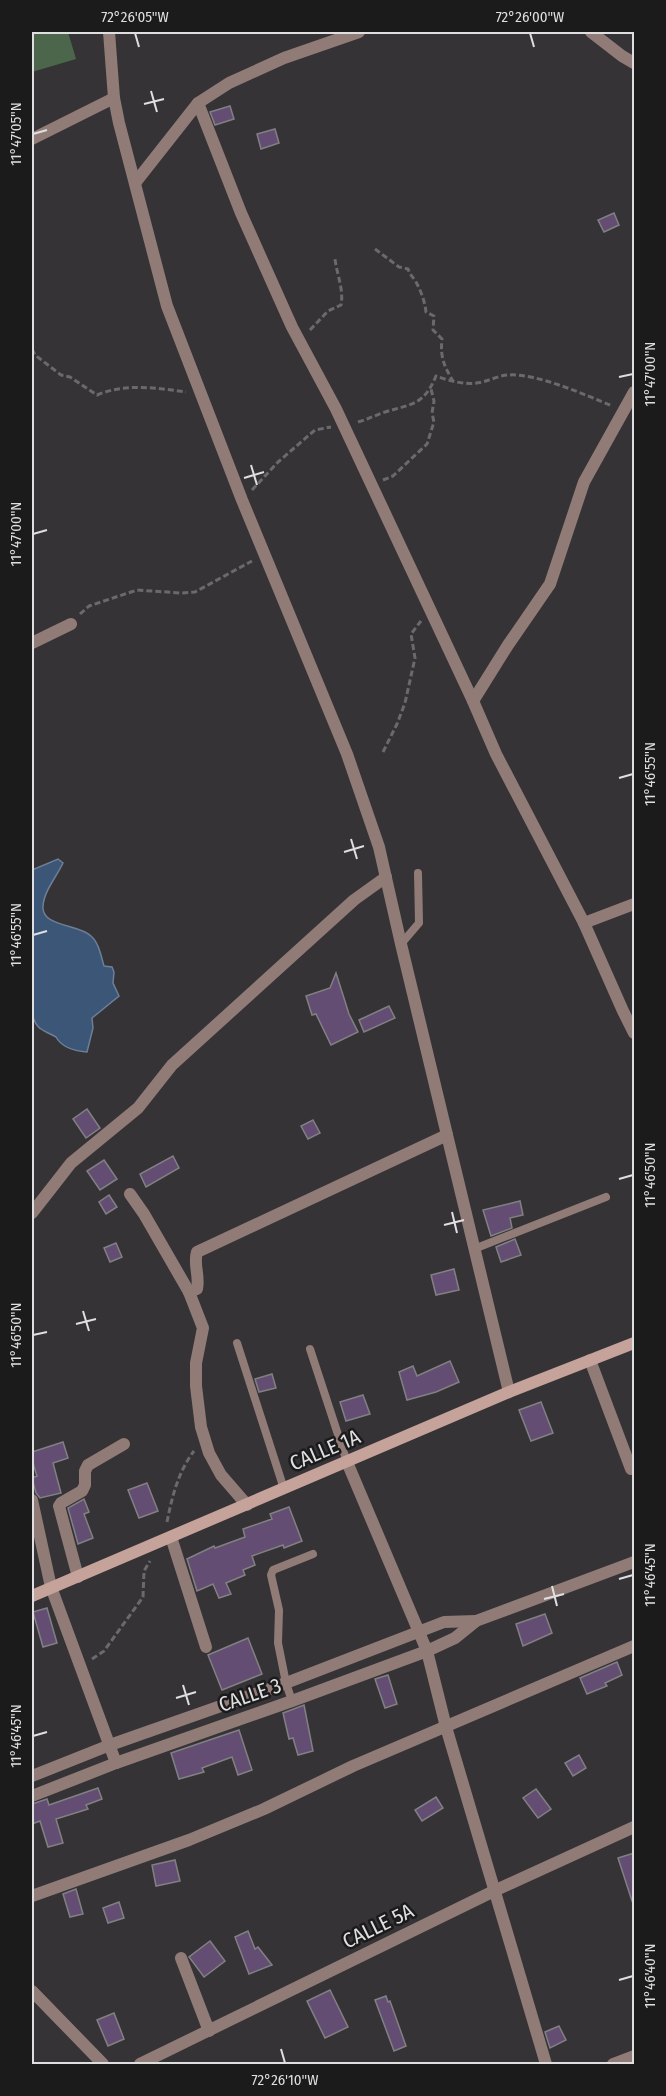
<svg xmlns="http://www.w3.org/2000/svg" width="666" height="2096" font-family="'Fira Sans Condensed',sans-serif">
  <rect width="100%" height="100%" fill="#353336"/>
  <path fill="#4c664c" d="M 32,32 L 68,32 L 76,59 L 32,72 Z"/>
  <path fill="#3c5678" stroke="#6d7f97" stroke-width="1.5" d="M 58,859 L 63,863 C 57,876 44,891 43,906 C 41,927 79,924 91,936 C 99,943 101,956 104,966 L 112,967 L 114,972 L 113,983 L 119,996 L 92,1018 L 93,1028 L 87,1052 C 75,1051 62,1048 56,1037 C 42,1029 37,1031 32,1014 L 32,870 Z"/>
  <g fill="#634d72" stroke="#818083" stroke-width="1.5">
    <path d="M 230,106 L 234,119 L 215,125 L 210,112 Z"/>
    <path d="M 275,129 L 279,143 L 261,149 L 257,134 Z"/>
    <path d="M 614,213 L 619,225 L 604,232 L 598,220 Z"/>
    <path d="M 336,973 L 349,1014 L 358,1032 L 331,1045 L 316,1014 L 312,1015 L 306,996 L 330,988 Z"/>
    <path d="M 389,1006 L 395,1018 L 364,1032 L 359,1020 Z"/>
    <path d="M 87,1109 L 100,1128 L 86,1138 L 73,1119 Z"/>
    <path d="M 313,1120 L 320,1133 L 308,1139 L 301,1126 Z"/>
    <path d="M 173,1156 L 179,1168 L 146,1187 L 140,1174 Z"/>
    <path d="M 104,1160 L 117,1179 L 100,1190 L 87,1171 Z"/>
    <path d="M 109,1195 L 117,1207 L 106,1214 L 99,1202 Z"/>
    <path d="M 520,1201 L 523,1215 L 510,1218 L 512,1228 L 491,1236 L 483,1210 Z"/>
    <path d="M 515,1239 L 521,1255 L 501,1262 L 496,1247 Z"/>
    <path d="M 116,1243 L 122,1257 L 110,1262 L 104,1248 Z"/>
    <path d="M 454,1269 L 459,1290 L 436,1295 L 431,1275 Z"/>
    <path d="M 450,1361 L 459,1382 L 436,1392 L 407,1400 L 399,1372 L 413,1366 L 417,1376 Z"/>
    <path d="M 272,1374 L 276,1388 L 259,1392 L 255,1379 Z"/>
    <path d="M 363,1395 L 370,1414 L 346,1421 L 340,1402 Z"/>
    <path d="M 541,1402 L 553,1433 L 531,1441 L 519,1410 Z"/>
    <path d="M 63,1442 L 68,1458 L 53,1463 L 61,1493 L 40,1498 L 36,1493 L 32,1478 L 37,1476 L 32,1460 L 32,1452 Z"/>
    <path d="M 147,1483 L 158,1511 L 139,1518 L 128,1490 Z"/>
    <path d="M 84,1499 L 89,1512 L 84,1514 L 93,1538 L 78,1544 L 68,1508 Z"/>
    <path d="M 289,1507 L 302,1541 L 284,1548 L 283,1545 L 252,1556 L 255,1565 L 243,1570 L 245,1575 L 226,1583 L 231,1594 L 219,1598 L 213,1584 L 197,1591 L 187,1559 L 214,1546 L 215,1548 L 245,1537 L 243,1529 L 272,1519 L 270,1514 Z"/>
    <path d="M 47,1608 L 57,1643 L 43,1647 L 33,1612 Z"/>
    <path d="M 545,1614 L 552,1633 L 523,1646 L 516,1624 Z"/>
    <path d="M 248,1638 L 262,1674 L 222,1690 L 208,1655 Z"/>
    <path d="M 617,1662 L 622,1675 L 605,1683 L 607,1686 L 587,1694 L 580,1678 Z"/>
    <path d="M 388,1675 L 397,1704 L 385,1708 L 375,1679 Z"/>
    <path d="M 304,1705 L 313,1751 L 298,1755 L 293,1738 L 289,1739 L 283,1713 Z"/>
    <path d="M 239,1730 L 252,1770 L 238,1775 L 232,1757 L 202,1768 L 204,1772 L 179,1779 L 171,1753 Z"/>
    <path d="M 579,1755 L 586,1768 L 573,1776 L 565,1763 Z"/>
    <path d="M 98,1788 L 102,1799 L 86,1805 L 88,1809 L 56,1819 L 63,1843 L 48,1847 L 40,1821 L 32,1824 L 32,1804 L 47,1799 L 49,1805 Z"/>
    <path d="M 536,1789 L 551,1809 L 538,1818 L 523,1798 Z"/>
    <path d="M 436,1797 L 443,1808 L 422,1821 L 415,1810 Z"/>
    <path d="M 634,1853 L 634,1900 L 632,1901 L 618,1858 Z"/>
    <path d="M 175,1860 L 180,1881 L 156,1886 L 152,1865 Z"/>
    <path d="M 76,1889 L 83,1914 L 70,1917 L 63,1894 Z"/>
    <path d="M 119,1902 L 124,1918 L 108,1923 L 103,1908 Z"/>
    <path d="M 248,1931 L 255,1949 L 258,1947 L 272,1965 L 249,1974 L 235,1937 Z"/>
    <path d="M 210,1941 L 225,1961 L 204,1977 L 189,1957 Z"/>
    <path d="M 330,1990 L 348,2027 L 325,2038 L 307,2001 Z"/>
    <path d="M 386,1996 L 388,2002 L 390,2001 L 406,2046 L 394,2051 L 375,2000 Z"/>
    <path d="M 114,2013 L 124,2039 L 108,2046 L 97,2020 Z"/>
    <path d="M 559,2026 L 566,2040 L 550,2048 L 545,2032 Z"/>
  </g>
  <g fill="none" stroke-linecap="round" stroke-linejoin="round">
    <g stroke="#6b696c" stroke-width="3" stroke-dasharray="6 3" stroke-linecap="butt">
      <path d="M 375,249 L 399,267 L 408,269 C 410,275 413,277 416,282 C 421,291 425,302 426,312 L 434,316 L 433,330 L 442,339 C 440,357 444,366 453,381"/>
      <path d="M 310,330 L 328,311 L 341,305 C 344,290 337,275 335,259"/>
      <path d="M 32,349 L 35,355 L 61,375 L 70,377 L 97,395 C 125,383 157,388 186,392"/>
      <path d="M 358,422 C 368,419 376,415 385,412 C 412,404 424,405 436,376 C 450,381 467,386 482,382 C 491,380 500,375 509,375 C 536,373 586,395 612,406"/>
      <path d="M 383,480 L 393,476 L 427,444 L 434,422 L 432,413 L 434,401 L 431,389"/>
      <path d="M 252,490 L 278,462 L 315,430 L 331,427"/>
      <path d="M 80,614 L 89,606 L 137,590 L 181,593 L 195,592 L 252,561"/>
      <path d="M 383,752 L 397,724 L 405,703 L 415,658 L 411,634 L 421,621"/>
      <path d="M 167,1522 C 172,1497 178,1472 194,1451"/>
      <path d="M 92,1659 L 104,1651 L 143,1597 L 144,1571 L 150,1561"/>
    </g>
    <g stroke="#917b76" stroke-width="8">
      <path d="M 401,944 L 419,923 L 418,873"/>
      <path d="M 474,1249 L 606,1197"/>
      <path d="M 237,1343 L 284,1489"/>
      <path d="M 310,1349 L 347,1462"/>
      <path d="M 292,1701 L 286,1683 L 278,1643 L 279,1610 L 271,1575 L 273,1570 L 313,1554"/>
    </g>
    <g stroke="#917b76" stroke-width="12">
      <path d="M 109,32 L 114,98 L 119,123 L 167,306 L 242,500 L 347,754 L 379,847 L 401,944 L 509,1392"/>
      <path d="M 591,32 L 622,56 L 634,63"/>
      <path d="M 198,103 L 241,213 L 292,327 L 336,409 L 473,701 L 496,754 L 584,923 L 623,1011 L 634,1033"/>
      <path d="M 32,139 L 114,98"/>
      <path d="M 135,183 L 198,103 L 229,83 L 284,58 L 359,32"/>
      <path d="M 32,643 L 71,624"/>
      <path d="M 473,701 L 508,645 L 550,584 L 584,482 L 634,392"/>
      <path d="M 584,923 L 634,904"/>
      <path d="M 130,1194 L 144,1214 L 189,1292"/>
      <path d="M 32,1213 L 71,1163 L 138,1108 L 172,1065 L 354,900 L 386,877"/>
      <path d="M 590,1360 L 631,1469"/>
      <path d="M 347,1462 L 427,1651 L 446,1727 L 546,2064"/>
      <path d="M 32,1500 L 51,1587 L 116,1763"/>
      <path d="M 247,1505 L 221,1475 L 209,1453 L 201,1427 L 196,1386 L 196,1363 L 203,1328 L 189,1292 L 197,1289 C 200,1276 193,1264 197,1252 L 447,1135"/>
      <path d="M 171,1537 L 206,1647"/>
      <path d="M 78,1577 L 59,1506 L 61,1503 L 82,1491 L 85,1485 L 85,1471 L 88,1465 L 124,1444"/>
      <path d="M 32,1776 L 110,1745 L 286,1683 L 444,1622 L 476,1621"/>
      <path d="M 32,1796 L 116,1763 L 292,1701 L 427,1651 L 455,1638 L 476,1621 L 634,1562"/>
      <path d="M 32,1896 L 189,1840 L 264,1809 L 353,1766 L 634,1646"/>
      <path d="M 181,1958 L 209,2031"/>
      <path d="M 32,1991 L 103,2064"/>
      <path d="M 140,2064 L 494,1891 L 634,1827"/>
      <path d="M 613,2064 L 634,2056"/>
    </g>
    <path stroke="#c6a39a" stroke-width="12" d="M 32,1596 L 509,1392 L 634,1343"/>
  </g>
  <path fill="none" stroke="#dfdee0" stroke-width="2" d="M 135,33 L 139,47M 530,33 L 534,47M 151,91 L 157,112M 144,104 L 164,99M 33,134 L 47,130M 619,377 L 633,374M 251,465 L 257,485M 244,478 L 264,472M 33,534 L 47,530M 619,778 L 633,774M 351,839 L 357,859M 344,852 L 364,846M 33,935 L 47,931M 619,1179 L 633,1175M 452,1212 L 457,1233M 444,1225 L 464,1220M 83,1311 L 89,1331M 76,1324 L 96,1319M 33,1335 L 47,1332M 619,1579 L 633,1575M 552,1586 L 557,1606M 544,1599 L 564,1594M 183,1685 L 189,1705M 176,1698 L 196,1692M 33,1736 L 47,1732M 619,1980 L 633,1976M 281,2049 L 285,2063"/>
  <g text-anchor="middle" stroke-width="5" stroke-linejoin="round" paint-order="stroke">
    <g font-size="21" fill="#dfdee0" stroke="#1c1b1c">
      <text transform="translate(325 1450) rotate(-23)" y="7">CALLE 1A</text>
      <text transform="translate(250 1695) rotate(-19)" y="7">CALLE 3</text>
      <text transform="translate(378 1926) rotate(-26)" y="7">CALLE 5A</text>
    </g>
  </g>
  <rect width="666" height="2096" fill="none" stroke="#1c1b1c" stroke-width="66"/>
  <rect x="33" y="33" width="600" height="2030" fill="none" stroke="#dfdee0" stroke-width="2"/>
  <g font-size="15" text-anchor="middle" fill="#dfdee0">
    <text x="135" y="22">72°26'05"W</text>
    <text x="530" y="22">72°26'00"W</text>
    <text transform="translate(16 134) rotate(-90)" y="5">11°47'05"N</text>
    <text transform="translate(650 374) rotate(-90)" y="5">11°47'00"N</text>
    <text transform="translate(16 534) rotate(-90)" y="5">11°47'00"N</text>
    <text transform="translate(650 774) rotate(-90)" y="5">11°46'55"N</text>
    <text transform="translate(16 935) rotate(-90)" y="5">11°46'55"N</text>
    <text transform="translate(650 1175) rotate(-90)" y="5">11°46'50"N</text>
    <text transform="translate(16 1335) rotate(-90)" y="5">11°46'50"N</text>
    <text transform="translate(650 1575) rotate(-90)" y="5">11°46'45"N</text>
    <text transform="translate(16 1736) rotate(-90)" y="5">11°46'45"N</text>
    <text transform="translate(650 1976) rotate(-90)" y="5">11°46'40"N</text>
    <text x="285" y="2085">72°26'10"W</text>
  </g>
</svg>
